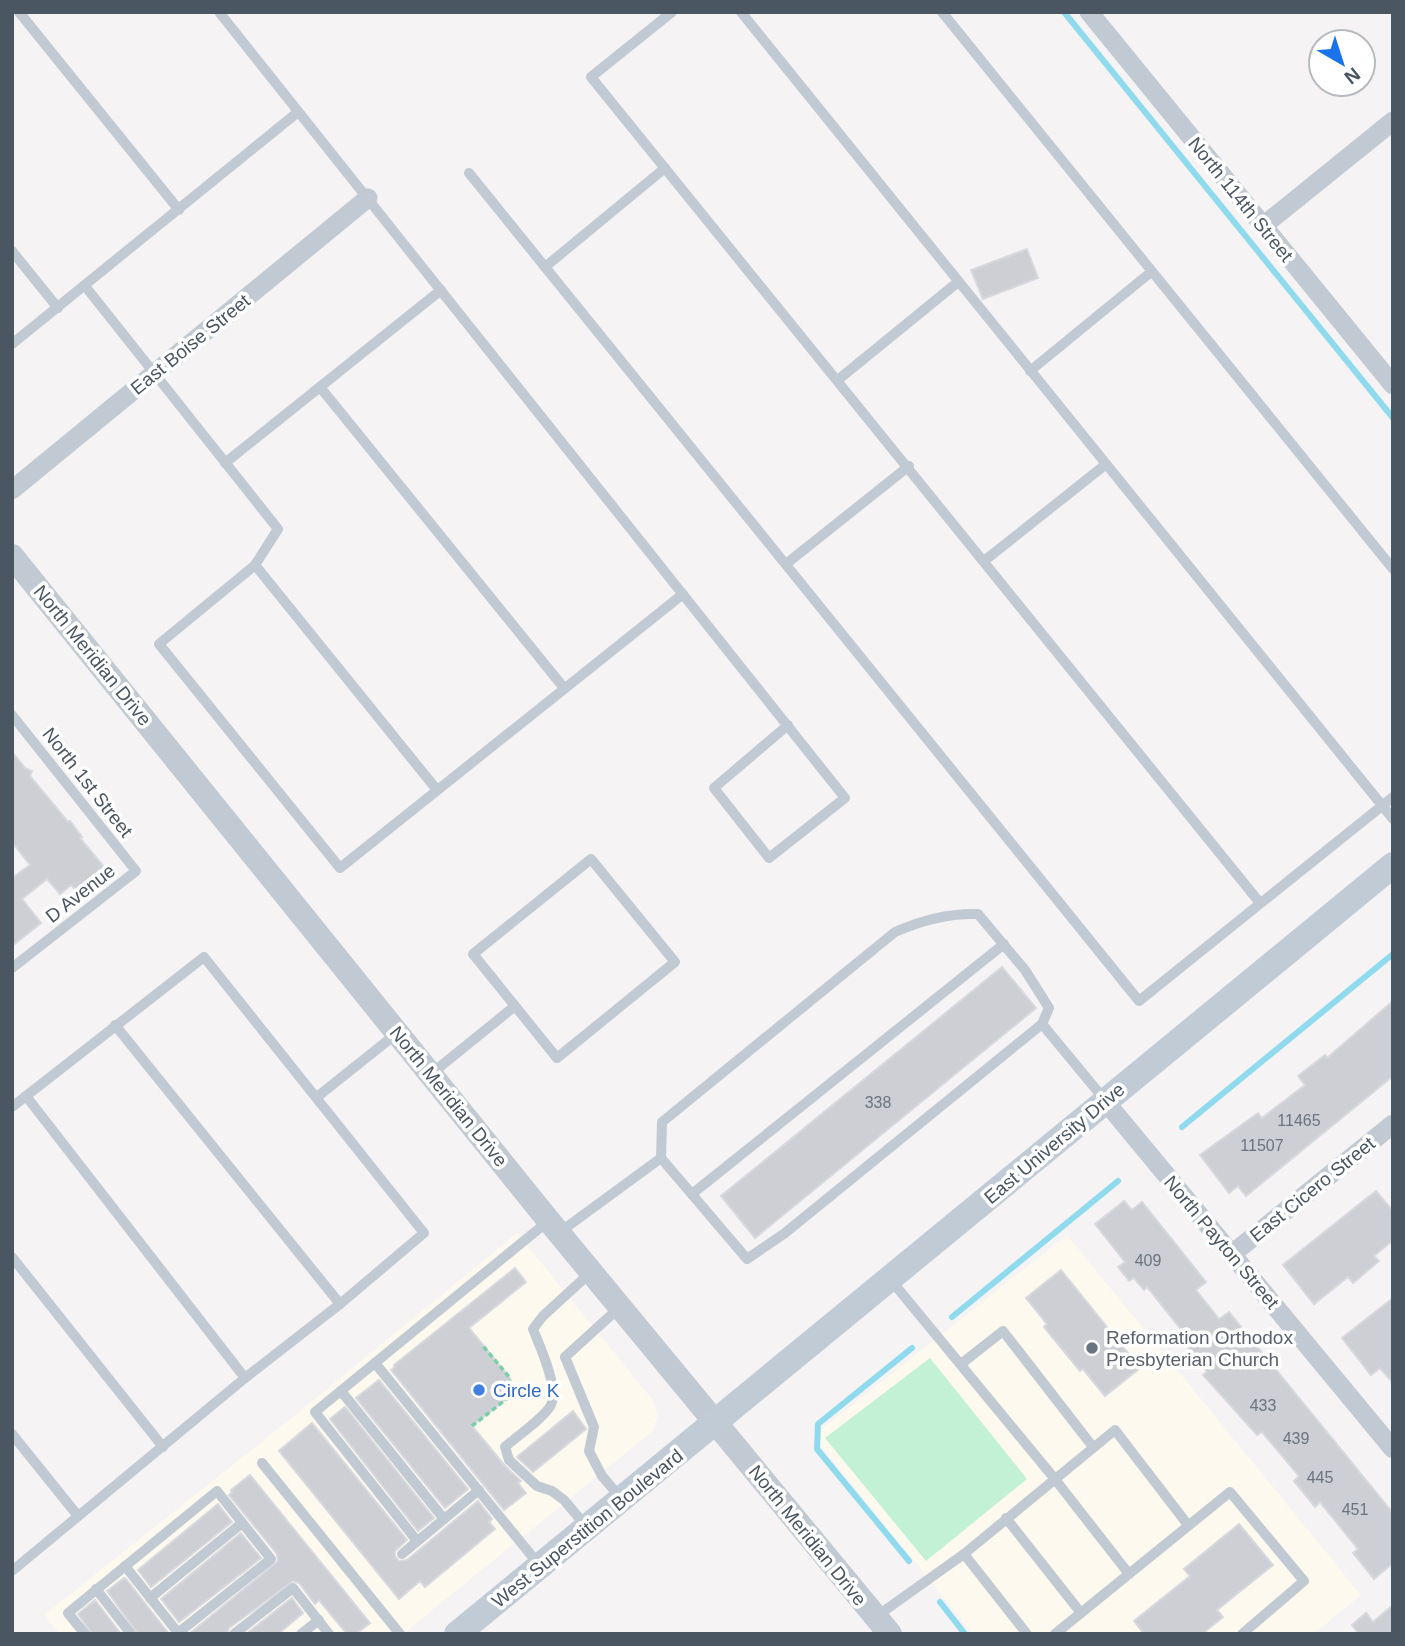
<svg xmlns="http://www.w3.org/2000/svg" width="1405" height="1646" font-family="Helvetica,sans-serif">
  <rect width="100%" height="100%" fill="#f5f3f3"/>
  <g fill="#fdf9ef">
    <path d="M 517,1233 L 652,1399 L 658,1415 L 653,1431 L 403,1634 L 60,1634 L 44,1615 L 288,1421 Z"/>
    <path d="M 1067,1235 L 1361,1595 L 1313,1634 L 973,1634 L 813,1436 Z"/>
  </g>
  <path fill="#c3f1d5" d="M 930,1358 L 1027,1479 L 926,1561 L 825,1438 Z"/>
  <g fill="none" stroke-linecap="round" stroke-linejoin="round">
    <g stroke="#90daee" stroke-width="6">
      <path d="M 1064,12 L 1393,418"/>
      <path d="M 1182,1127 L 1393,954"/>
      <path d="M 952,1317 L 1118,1181"/>
      <path d="M 909,1561 L 817,1449 L 818,1424 L 912,1348"/>
      <path d="M 940,1602 L 965,1634"/>
    </g>
  </g>
  <g fill="#cdcfd5" stroke="#d7d9de" stroke-width="2">
    <path d="M 1027,249 L 1038,278 L 983,299 L 971,270 Z"/>
    <path d="M 12,752 L 25,768 L 32,771 L 30,776 L 68,822 L 70,821 L 82,837 L 80,838 L 104,867 L 76,890 L 71,885 L 60,894 L 47,879 L 22,899 L 41,923 L 12,946 L 12,878 L 30,865 L 12,842 Z"/>
    <path d="M 1002,967 L 1036,1008 L 755,1238 L 721,1196 Z"/>
    <path d="M 1393,1001 L 1393,1076 L 1246,1196 L 1238,1186 L 1229,1193 L 1200,1155 L 1258,1113 L 1262,1118 L 1305,1085 L 1298,1076 L 1325,1055 L 1327,1058 Z"/>
    <path d="M 1376,1191 L 1393,1211 L 1393,1240 L 1374,1256 L 1379,1261 L 1353,1283 L 1348,1277 L 1314,1304 L 1283,1265 Z"/>
    <path d="M 1124,1201 L 1132,1210 L 1142,1202 L 1206,1282 L 1196,1290 L 1219,1319 L 1229,1312 L 1393,1513 L 1393,1563 L 1374,1579 L 1353,1553 L 1358,1549 L 1320,1502 L 1315,1507 L 1294,1481 L 1299,1476 L 1262,1432 L 1257,1435 L 1203,1375 L 1207,1372 L 1179,1336 L 1183,1332 L 1147,1287 L 1144,1290 L 1134,1278 L 1129,1281 L 1118,1267 L 1125,1262 L 1095,1224 Z"/>
    <path d="M 515,1268 L 526,1282 L 469,1328 L 510,1378 L 509,1397 L 472,1426 L 505,1466 L 521,1481 L 518,1483 L 526,1493 L 504,1510 L 391,1370 L 395,1367 L 394,1365 Z"/>
    <path d="M 1061,1270 L 1140,1368 L 1105,1396 L 1083,1369 L 1080,1371 L 1044,1327 L 1047,1324 L 1026,1298 Z"/>
    <path d="M 1393,1298 L 1393,1383 L 1380,1368 L 1371,1375 L 1342,1338 Z"/>
    <path d="M 379,1380 L 468,1489 L 445,1508 L 356,1398 Z"/>
    <path d="M 345,1407 L 434,1518 L 418,1531 L 330,1419 Z"/>
    <path d="M 573,1411 L 586,1429 L 533,1472 L 517,1457 Z"/>
    <path d="M 312,1423 L 407,1540 L 395,1551 L 395,1556 L 399,1561 L 407,1560 L 478,1501 L 492,1519 L 489,1522 L 495,1529 L 425,1587 L 420,1581 L 399,1599 L 279,1451 Z"/>
    <path d="M 250,1475 L 370,1623 L 356,1634 L 347,1634 L 319,1600 L 315,1604 L 299,1583 L 293,1581 L 229,1628 L 227,1634 L 189,1634 L 278,1561 L 277,1554 L 229,1495 L 232,1492 L 231,1490 Z"/>
    <path d="M 218,1504 L 232,1522 L 151,1587 L 138,1570 Z"/>
    <path d="M 1239,1524 L 1273,1565 L 1217,1610 L 1223,1617 L 1202,1634 L 1144,1634 L 1134,1621 L 1190,1576 L 1184,1569 Z"/>
    <path d="M 241,1533 L 261,1558 L 179,1622 L 161,1599 Z"/>
    <path d="M 124,1578 L 126,1579 L 169,1634 L 138,1634 L 107,1591 Z"/>
    <path d="M 292,1598 L 303,1613 L 278,1634 L 246,1634 Z"/>
    <path d="M 95,1600 L 121,1634 L 92,1634 L 78,1614 Z"/>
    <path d="M 1393,1605 L 1393,1634 L 1359,1634 L 1352,1625 L 1366,1613 L 1373,1622 Z"/>
  </g>
  <g fill="none" stroke-linecap="round" stroke-linejoin="round">
    <path stroke="#7ad0a6" stroke-width="3.5" stroke-dasharray="5 3.5" stroke-linecap="butt" d="M 472,1426 L 509,1397 L 510,1378 L 483,1346"/>
    <g stroke="#c1cad2" stroke-width="10">
      <path d="M 19,12 L 179,210"/>
      <path d="M 219,12 C 428,274 637,536 845,798 L 769,858 L 714,788 L 788,725"/>
      <path d="M 672,12 L 591,77 L 1260,903"/>
      <path d="M 741,12 L 1393,819"/>
      <path d="M 942,12 L 1393,569"/>
      <path d="M 469,173 L 1139,1001 L 1393,797"/>
      <path d="M 12,251 L 58,308"/>
      <path d="M 545,267 L 665,168"/>
      <path d="M 85,286 L 278,529 L 255,565 L 159,644 L 340,868 L 683,594"/>
      <path d="M 12,344 L 298,112"/>
      <path d="M 1030,371 L 1151,272"/>
      <path d="M 839,379 L 958,282"/>
      <path d="M 320,387 L 564,688"/>
      <path d="M 225,463 L 441,290"/>
      <path d="M 984,561 L 1105,465"/>
      <path d="M 786,564 L 909,466"/>
      <path d="M 255,565 L 437,790"/>
      <path d="M 12,715 L 136,871 L 12,968"/>
      <path d="M 115,1025 L 340,1304"/>
      <path d="M 431,1074 L 515,1006 L 557,1058 L 675,962 L 591,859 L 473,954 L 515,1006"/>
      <path d="M 26,1096 L 245,1378"/>
      <path d="M 317,1097 L 396,1034"/>
      <path d="M 12,1107 L 204,957 L 424,1233 L 340,1304 L 245,1378 L 12,1571"/>
      <path d="M 661,1158 L 662,1122 L 895,932 C 922,920 949,913 978,914 L 1025,970 L 1049,1008 L 1042,1024"/>
      <path d="M 692,1194 L 1004,944"/>
      <path d="M 560,1232 L 661,1158 L 747,1259 L 785,1233 L 1042,1024 L 1104,1099"/>
      <path d="M 12,1257 L 163,1447"/>
      <path d="M 890,1279 L 1054,1478 L 1129,1574"/>
      <path d="M 620,1307 L 565,1357 L 594,1427 L 589,1451 L 602,1476 L 620,1497"/>
      <path d="M 375,1363 L 540,1566"/>
      <path d="M 961,1364 L 1003,1331 L 1093,1447"/>
      <path d="M 341,1391 L 444,1519"/>
      <path d="M 12,1434 L 78,1516"/>
      <path d="M 262,1463 L 400,1634"/>
      <path d="M 1006,1518 L 1081,1613"/>
      <path d="M 585,1525 L 564,1500 L 552,1491 L 537,1486 L 509,1460 L 505,1447 C 517,1436 544,1418 551,1405 C 559,1387 540,1347 533,1329 L 543,1316 L 591,1272"/>
      <path d="M 417,1541 L 315,1412 L 547,1222"/>
      <path d="M 402,1554 L 479,1490"/>
      <path d="M 964,1554 L 1027,1634"/>
      <path d="M 125,1566 L 179,1634"/>
      <path d="M 96,1589 L 131,1634"/>
      <path d="M 150,1598 L 242,1523"/>
      <path d="M 877,1616 L 964,1554 L 1115,1430 L 1188,1525"/>
      <path d="M 85,1634 L 68,1613 L 217,1491 L 271,1559 L 178,1633"/>
      <path d="M 234,1634 L 293,1588 L 329,1634"/>
      <path d="M 301,1634 L 319,1620"/>
      <path d="M 1055,1634 L 1230,1492 L 1304,1581 L 1242,1634"/>
    </g>
    <g stroke="#c1cad2" stroke-width="19">
      <path d="M 1089,12 L 1393,385"/>
      <path d="M 1263,226 L 1393,121"/>
      <path d="M 12,490 L 368,198"/>
      <path d="M 1105,1101 L 1393,1449"/>
      <path d="M 1232,1254 L 1393,1124"/>
    </g>
    <path stroke="#c1cad2" stroke-width="24" d="M 12,556 L 549,1221 L 890,1634"/>
    <path stroke="#c1cbd6" stroke-width="26" d="M 457,1634 L 1393,865"/>
  </g>
  <circle fill="#6b7280" stroke="#fff" stroke-width="2.5" cx="1092" cy="1348" r="7"/>
  <circle fill="#3f7fe0" stroke="#fff" stroke-width="2.5" cx="479" cy="1390" r="7"/>
  <g text-anchor="middle" stroke-width="7" stroke-linejoin="round" paint-order="stroke">
    <g font-size="16" fill="#6b747e">
      <text x="878" y="1108">338</text>
      <text x="1299" y="1126">11465</text>
      <text x="1262" y="1151">11507</text>
      <text x="1148" y="1266">409</text>
      <text x="1263" y="1411">433</text>
      <text x="1296" y="1444">439</text>
      <text x="1320" y="1483">445</text>
      <text x="1355" y="1515">451</text>
    </g>
    <g font-size="19" fill="#4a5661" stroke="#fff">
      <text transform="translate(1241 199) rotate(51)" y="7">North 114th Street</text>
      <text transform="translate(190 344) rotate(-39)" y="7">East Boise Street</text>
      <text transform="translate(93 655) rotate(51)" y="7">North Meridian Drive</text>
      <text transform="translate(88 782) rotate(52)" y="7">North 1st Street</text>
      <text transform="translate(80 893) rotate(-38)" y="7">D Avenue</text>
      <text transform="translate(449 1096) rotate(51)" y="7">North Meridian Drive</text>
      <text transform="translate(1054 1143) rotate(-40)" y="7">East University Drive</text>
      <text transform="translate(1312 1189) rotate(-39)" y="7">East Cicero Street</text>
      <text transform="translate(1222 1242) rotate(50)" y="7">North Payton Street</text>
      <text transform="translate(587 1528) rotate(-39)" y="7">West Superstition Boulevard</text>
      <text transform="translate(808 1535) rotate(51)" y="7">North Meridian Drive</text>
    </g>
    <g font-size="19" fill="#5b616d" stroke="#fff" text-anchor="start">
      <text x="1106" y="1344">Reformation Orthodox<tspan x="1106" dy="22">Presbyterian Church</tspan></text>
    </g>
    <g font-size="19" fill="#366cbe" stroke="#fff" text-anchor="start">
      <text x="493" y="1397">Circle K</text>
    </g>
  </g>
  <rect width="1405" height="1646" fill="none" stroke="#4a5661" stroke-width="28"/>
  <g transform="translate(1342 63) rotate(141)"><circle r="33" fill="#ffffff" stroke="#b7bbc0" stroke-width="2"/>
  <path d="M0-5L12 26L0 18L-12 26Z" fill="#1a73e8"/>
  <text y="-10" font-size="19" font-weight="bold" text-anchor="middle" fill="#4a5661">N</text>
  </g>
</svg>
